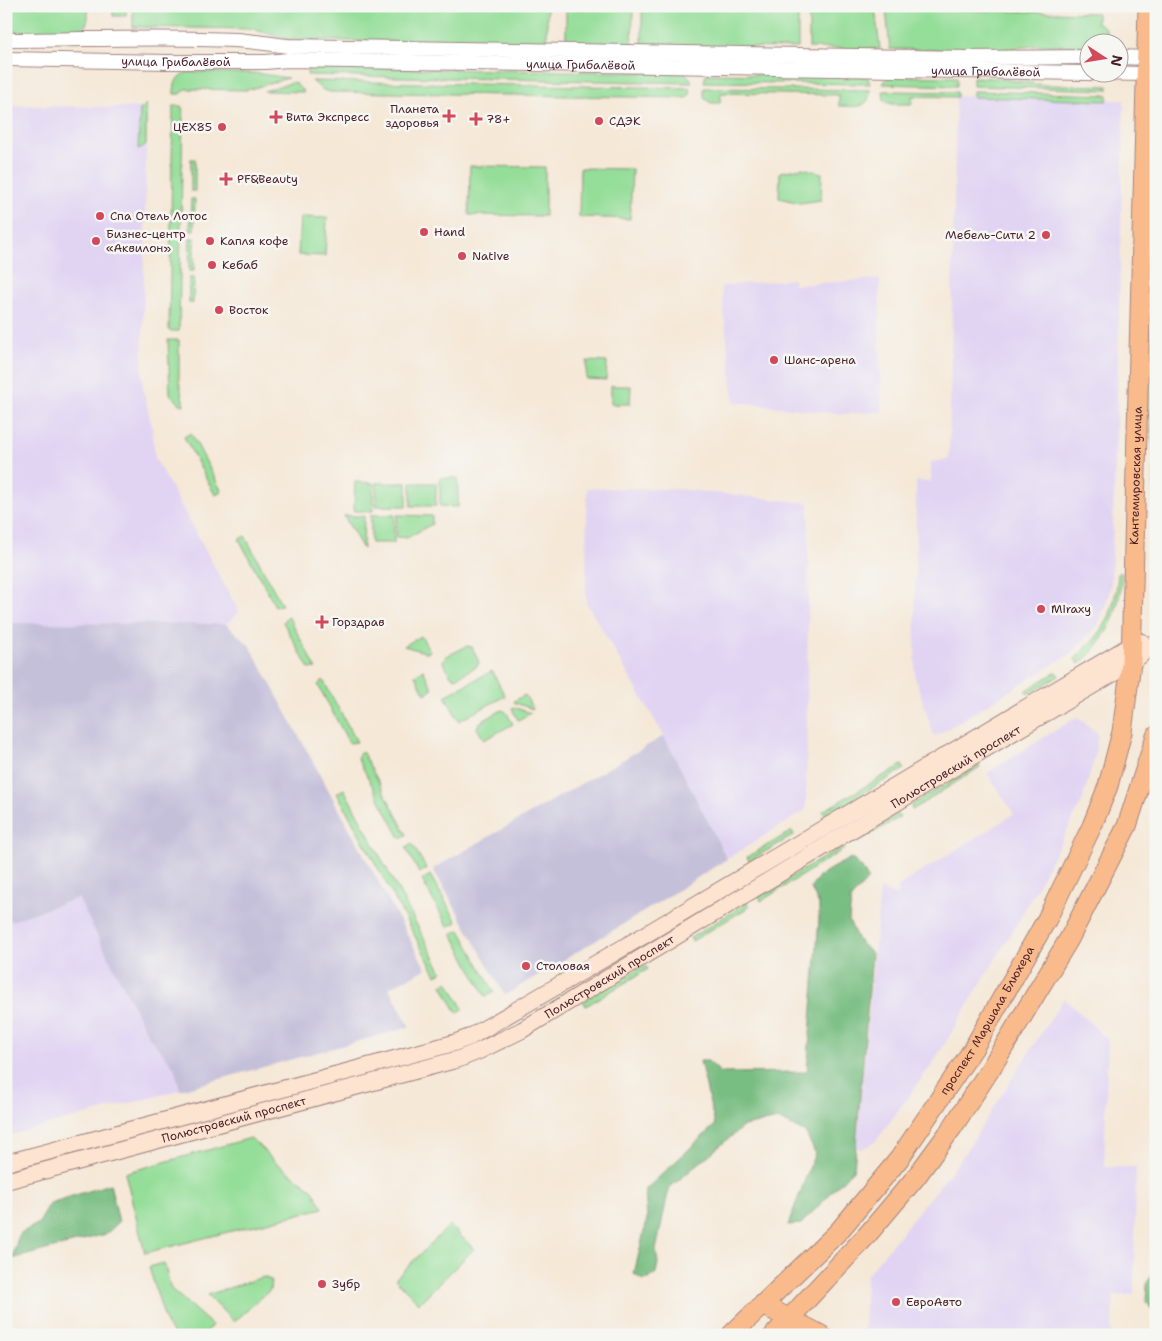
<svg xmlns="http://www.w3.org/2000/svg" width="1162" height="1341" font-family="'Shantell Sans',sans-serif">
  <rect width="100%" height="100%" fill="#f6f6f2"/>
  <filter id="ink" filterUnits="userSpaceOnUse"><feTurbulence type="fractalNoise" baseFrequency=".02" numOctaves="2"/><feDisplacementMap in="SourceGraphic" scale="10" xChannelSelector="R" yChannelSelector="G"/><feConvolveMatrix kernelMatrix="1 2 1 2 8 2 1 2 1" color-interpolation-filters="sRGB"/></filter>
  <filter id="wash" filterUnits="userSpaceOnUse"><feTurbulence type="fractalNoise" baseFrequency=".0096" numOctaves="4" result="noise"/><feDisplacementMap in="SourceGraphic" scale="20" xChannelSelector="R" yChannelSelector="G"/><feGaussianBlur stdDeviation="1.12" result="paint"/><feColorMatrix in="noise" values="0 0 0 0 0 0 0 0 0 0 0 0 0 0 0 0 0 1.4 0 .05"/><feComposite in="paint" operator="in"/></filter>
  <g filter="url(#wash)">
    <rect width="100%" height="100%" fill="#f5e8d7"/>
    <g fill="#e1d4f3">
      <path d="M 956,96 L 1124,100 L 1117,401 L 1111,585 L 1105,607 L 1097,626 L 1070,654 L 934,737 L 915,677 L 916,481 L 931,481 L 931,462 L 949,459 Z"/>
      <path d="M 6,105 L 147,108 L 142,377 L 144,393 L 152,427 L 155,458 L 239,612 L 226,624 L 6,623 Z"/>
      <path d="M 793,279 L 793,285 L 880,279 L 879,349 L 882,412 L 841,414 L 734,402 L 721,286 Z"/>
      <path d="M 587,488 L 679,489 L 809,503 L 806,810 L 727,859 L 664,736 L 586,602 Z"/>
      <path d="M 1077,717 L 1098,733 L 1095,756 L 1082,802 L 1021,917 L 933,1063 L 875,1142 L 860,1150 L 857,1144 L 880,889 L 897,896 L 898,886 L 1014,814 L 987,773 Z"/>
      <path d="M 78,898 L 149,1037 L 174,1067 L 180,1090 L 6,1136 L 6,923 Z"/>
      <path d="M 1064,998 L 1108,1040 L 1104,1167 L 1136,1167 L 1134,1295 L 1114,1295 L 1111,1335 L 871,1335 L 864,1331 L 866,1276 L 960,1160 Z"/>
    </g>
    <g fill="#c5c0da">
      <path d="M 6,623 L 226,624 L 250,646 L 426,969 L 389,988 L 410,1027 L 180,1090 L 174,1067 L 149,1037 L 78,898 L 6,923 Z"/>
      <path d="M 664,736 L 727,859 L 632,919 L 505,995 L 433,869 Z"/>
    </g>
    <g fill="#95de99" stroke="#707e62">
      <path d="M 6,6 L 84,6 L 88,8 C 88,15 89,22 84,27 C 77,36 20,31 6,31 Z"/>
      <rect x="113" y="6" width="13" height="10"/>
      <path d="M 133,6 L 542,6 L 547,9 L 547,44 L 290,40 L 252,29 L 133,27 Z"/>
      <path d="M 652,7 L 798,8 L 798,48 L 642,46 L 642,9 Z"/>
      <path d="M 809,8 L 875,9 L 880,49 L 809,48 Z"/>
      <path d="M 566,9 L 633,9 L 632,45 L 566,45 Z"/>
      <path d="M 886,9 L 1097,13 L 1097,23 L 1102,25 L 1106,29 L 1106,42 L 1090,42 L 1089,46 L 1041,45 L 992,51 L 890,49 Z"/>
      <path d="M 313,67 L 685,73 L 691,79 L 691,83 L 307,75 L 308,68 Z"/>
      <path d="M 192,72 L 255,73 L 288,78 L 247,90 L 186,89 L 181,94 L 174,94 C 174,81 178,73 192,72 Z"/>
      <path d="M 706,74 L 865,76 L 868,78 L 870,84 L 704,82 Z"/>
      <path d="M 891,76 L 957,77 L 957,86 L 883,84 L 887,78 Z"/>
      <path d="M 973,77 L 995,78 L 1045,85 L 1108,86 L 1108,90 L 973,86 Z"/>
      <path d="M 312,81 L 690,88 L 690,94 L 687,98 L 330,92 L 323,90 Z"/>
      <path d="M 294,82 L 304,92 L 264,91 Z"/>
      <path d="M 704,88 L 870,90 C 869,111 854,106 839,106 L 839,95 L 721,93 L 720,103 L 711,103 L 704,98 Z"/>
      <path d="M 883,91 L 957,92 L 957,97 L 912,96 L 912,104 L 892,104 L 884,101 Z"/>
      <path d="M 973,91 L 1108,95 L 1107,101 L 973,97 Z"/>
      <path d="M 146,104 L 146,145 L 138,149 L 140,110 Z"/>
      <path d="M 173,106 L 181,106 L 183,110 L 179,331 L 169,331 Z"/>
      <path d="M 1156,154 L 1156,540 L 1152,540 L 1154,463 L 1149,407 Z"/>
      <rect x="191" y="159" width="4" height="32"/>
      <path d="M 470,166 L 545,167 L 545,216 L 469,215 Z"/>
      <path d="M 580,168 L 632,169 L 630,219 L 579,217 Z"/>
      <path d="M 802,168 L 822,173 L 821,200 L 800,203 L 779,198 L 780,172 Z"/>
      <path d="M 191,199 L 195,199 L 194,230 L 190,230 Z"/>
      <path d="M 300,217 L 327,218 L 325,256 L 298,255 Z"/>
      <path d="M 190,238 L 194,238 L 194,271 L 189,271 Z"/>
      <path d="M 189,278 L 194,278 L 193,303 L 189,303 Z"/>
      <path d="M 168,340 L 179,340 L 179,381 L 184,405 L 180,404 L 170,394 Z"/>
      <path d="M 587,361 L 607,362 L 606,380 L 586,379 Z"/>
      <path d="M 611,386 L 631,386 L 630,404 L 611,404 Z"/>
      <path d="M 191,433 L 222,492 L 215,495 L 184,437 Z"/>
      <path d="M 440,478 L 458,478 L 458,507 L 440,506 Z"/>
      <path d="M 355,482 L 373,483 L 373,511 L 354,511 Z"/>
      <rect x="376" y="483" width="31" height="23"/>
      <rect x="411" y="483" width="25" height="23"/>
      <rect x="371" y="515" width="23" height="28"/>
      <path d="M 397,515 L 432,516 L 432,524 L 407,538 L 396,537 Z"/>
      <path d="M 344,516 L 364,516 L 363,549 Z"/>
      <path d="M 245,536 L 282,605 L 275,606 L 239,539 Z"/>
      <path d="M 1118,573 L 1122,573 C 1120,611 1108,639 1079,664 L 1075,659 C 1082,651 1091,644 1097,636 C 1111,620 1117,595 1118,573 Z"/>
      <path d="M 288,616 L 316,668 L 309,669 L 283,622 Z"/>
      <path d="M 421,636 L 430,651 L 428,653 L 404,646 Z"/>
      <path d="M 467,646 L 472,647 L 479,662 L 477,666 L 456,678 L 451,676 L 443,662 L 445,657 Z"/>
      <path d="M 423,670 L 433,689 L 425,694 L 415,675 Z"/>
      <path d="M 492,671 L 505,696 L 459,721 L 445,696 Z"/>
      <path d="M 1056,672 L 1059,676 L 1028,694 L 1025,691 Z"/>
      <path d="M 323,680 L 357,742 L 349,743 L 318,685 Z"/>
      <path d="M 525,695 L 533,709 L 515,703 L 514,701 Z"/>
      <path d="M 513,707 L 531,713 L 518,720 L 512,709 Z"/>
      <path d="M 502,710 L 506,712 L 513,724 L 484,740 L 477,728 L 479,723 Z"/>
      <path d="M 362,751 L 407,835 L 400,838 L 357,757 Z"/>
      <path d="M 902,765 L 904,769 L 826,815 L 823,811 Z"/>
      <path d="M 979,765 L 980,767 L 912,810 L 911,805 Z"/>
      <path d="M 344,789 L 442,972 L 436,975 L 337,793 Z"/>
      <path d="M 897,814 L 900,817 L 856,843 L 855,839 Z"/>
      <path d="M 792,831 L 794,835 L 749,861 L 747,857 Z"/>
      <path d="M 412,844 L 427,869 L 419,873 L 406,848 Z"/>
      <path d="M 843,846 L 844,849 L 761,901 L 759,896 Z"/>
      <path d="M 430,875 L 457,922 L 448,927 L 422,880 Z"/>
      <path d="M 747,903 L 749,907 L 692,941 L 690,938 Z"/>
      <path d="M 460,930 L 494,992 L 486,997 L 452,934 Z"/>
      <path d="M 645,965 L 648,969 L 586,1006 L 583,1001 Z"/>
      <path d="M 448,981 L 463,1009 L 457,1013 L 442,985 Z"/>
      <path d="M 251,1138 L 275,1162 L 313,1190 L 323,1208 L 145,1253 L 125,1173 Z"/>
      <path d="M 450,1225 L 474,1249 L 419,1303 L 395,1279 Z"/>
      <path d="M 164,1263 L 171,1289 L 212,1325 L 204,1335 L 175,1335 L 167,1326 L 149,1267 Z"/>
      <path d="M 263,1277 L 271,1280 L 270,1290 L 234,1322 L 207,1295 Z"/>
    </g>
    <g fill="#78bd81" stroke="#616e56">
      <path d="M 851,858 L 862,868 L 868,879 L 851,898 L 849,921 L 858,940 L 872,954 L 854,1169 L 801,1224 L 788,1225 L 815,1153 L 806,1133 L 778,1119 L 744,1126 L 669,1188 L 656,1250 L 658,1263 L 656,1273 L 649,1279 L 643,1280 L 634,1274 L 647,1219 L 645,1190 L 715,1125 L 700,1061 L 708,1061 L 721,1073 L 807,1072 L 819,919 L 819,905 L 811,888 C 817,873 837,866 851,858 Z"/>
      <path d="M 110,1184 L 119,1222 L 106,1234 L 12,1259 L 19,1234 L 39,1223 L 50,1203 Z"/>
      <path d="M 1156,1266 L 1156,1315 L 1146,1301 L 1147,1283 Z"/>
    </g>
  </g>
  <g filter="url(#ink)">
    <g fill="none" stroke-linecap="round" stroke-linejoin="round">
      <defs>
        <g id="tertiary">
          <path d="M 6,40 C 83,40 159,36 235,40 C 253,41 270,44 288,46 L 966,58 L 1090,57"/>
          <path d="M 1120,57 L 1147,58 L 1155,60"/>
          <path id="s1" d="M 6,59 L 168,62 L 265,62 L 288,60 L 1146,74 L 1156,71"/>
        </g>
        <g id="secondary">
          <path d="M 6,1163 L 454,1043 L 470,1037 L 643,936 L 1131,645 L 1142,642"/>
          <path id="s2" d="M 6,1181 L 459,1059 L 479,1051 L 522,1030 L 990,746 L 1131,663 L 1156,643"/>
        </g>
        <g id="primary">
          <path d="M 763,1305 L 821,1335"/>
          <path id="s3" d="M 731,1335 L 839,1231 L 899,1159 L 973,1049 L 1047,919 L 1092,826 L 1108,786 L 1122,732 L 1131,663 L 1148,6"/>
          <path d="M 774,1335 L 868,1234 L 916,1177 L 952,1128 L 991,1068 L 1069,939 L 1127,826 L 1156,736"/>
        </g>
      </defs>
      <use href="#tertiary" stroke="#a08481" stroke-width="16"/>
      <use href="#secondary" stroke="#a08481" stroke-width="18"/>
      <use href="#primary" stroke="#a08481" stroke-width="21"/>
      <use href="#tertiary" stroke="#fff" stroke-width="14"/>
      <use href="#secondary" stroke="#fde4d1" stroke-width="16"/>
      <use href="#primary" stroke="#fabb8c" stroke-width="19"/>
    </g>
  </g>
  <g fill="#d1495b" stroke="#f6f6f2" stroke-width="2">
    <path d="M446.5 108.5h5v5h5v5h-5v5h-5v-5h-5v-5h5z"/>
    <path d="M273.5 109.5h5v5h5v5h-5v5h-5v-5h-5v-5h5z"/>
    <path d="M473.5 111.5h5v5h5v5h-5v5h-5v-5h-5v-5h5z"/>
    <circle cx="599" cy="121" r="5"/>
    <circle cx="222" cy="127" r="5"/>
    <path d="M223.5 171.5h5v5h5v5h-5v5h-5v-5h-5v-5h5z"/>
    <circle cx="100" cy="216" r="5"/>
    <circle cx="424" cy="232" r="5"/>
    <circle cx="1046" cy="235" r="5"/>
    <circle cx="96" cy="241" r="5"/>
    <circle cx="210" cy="241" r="5"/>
    <circle cx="462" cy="256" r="5"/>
    <circle cx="212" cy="265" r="5"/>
    <circle cx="219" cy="310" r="5"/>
    <circle cx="774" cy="360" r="5"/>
    <circle cx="1041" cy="609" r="5"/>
    <path d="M319.5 614.5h5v5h5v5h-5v5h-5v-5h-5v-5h5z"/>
    <circle cx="526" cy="966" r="5"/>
    <circle cx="322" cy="1284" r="5"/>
    <circle cx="896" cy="1302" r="5"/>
  </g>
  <g text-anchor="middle" stroke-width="5" stroke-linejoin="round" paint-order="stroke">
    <g font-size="12" fill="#4a1f2b" stroke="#f6f6f2">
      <text dy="4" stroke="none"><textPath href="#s1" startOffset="170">улица Грибалёвой</textPath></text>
      <text dy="4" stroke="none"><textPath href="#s1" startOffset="575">улица Грибалёвой</textPath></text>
      <text dy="4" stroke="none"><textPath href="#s1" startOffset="980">улица Грибалёвой</textPath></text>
      <text dy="4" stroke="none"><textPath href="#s3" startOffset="985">Кантемировская улица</textPath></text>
      <text dy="4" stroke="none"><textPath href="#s2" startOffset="1046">Полюстровский проспект</textPath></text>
      <text dy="4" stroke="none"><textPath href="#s2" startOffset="641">Полюстровский проспект</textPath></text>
      <text dy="4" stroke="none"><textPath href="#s3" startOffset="408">проспект Маршала Блюхера</textPath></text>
      <text dy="4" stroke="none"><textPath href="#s2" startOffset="236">Полюстровский проспект</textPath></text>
    </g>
    <g font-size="12" fill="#4a1f2b" stroke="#f6f6f2" text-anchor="start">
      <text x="439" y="113" text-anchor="end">Планета<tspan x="439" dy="14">здоровья</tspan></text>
      <text x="286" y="121">Вита Экспресс</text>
      <text x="486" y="123">78+</text>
      <text x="609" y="125">СДЭК</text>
      <text x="212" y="131" text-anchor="end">ЦЕХ85</text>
      <text x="237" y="183">PF&amp;Beauty</text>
      <text x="110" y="220">Спа Отель Лотос</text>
      <text x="434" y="236">Hand</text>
      <text x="106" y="238">Бизнес-центр<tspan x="106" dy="14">«Аквилон»</tspan></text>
      <text x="1036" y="239" text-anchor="end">Мебель-Сити 2</text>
      <text x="220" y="245">Капля кофе</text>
      <text x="472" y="260">Native</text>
      <text x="222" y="269">Кебаб</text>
      <text x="229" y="314">Восток</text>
      <text x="784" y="364">Шанс-арена</text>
      <text x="1051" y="613">Miraxy</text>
      <text x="332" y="626">Горздрав</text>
      <text x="536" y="970">Столовая</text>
      <text x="332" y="1288">Зубр</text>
      <text x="906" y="1306">ЕвроАвто</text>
    </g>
  </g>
  <rect width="1162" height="1341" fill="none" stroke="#f6f6f2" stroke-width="25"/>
  <g transform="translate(1104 58) rotate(102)"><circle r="24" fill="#f6f6f2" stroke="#b1a0a2"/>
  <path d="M0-4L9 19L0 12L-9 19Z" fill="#d1495b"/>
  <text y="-8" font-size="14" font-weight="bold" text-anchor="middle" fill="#4a1f2b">N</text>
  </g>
</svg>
